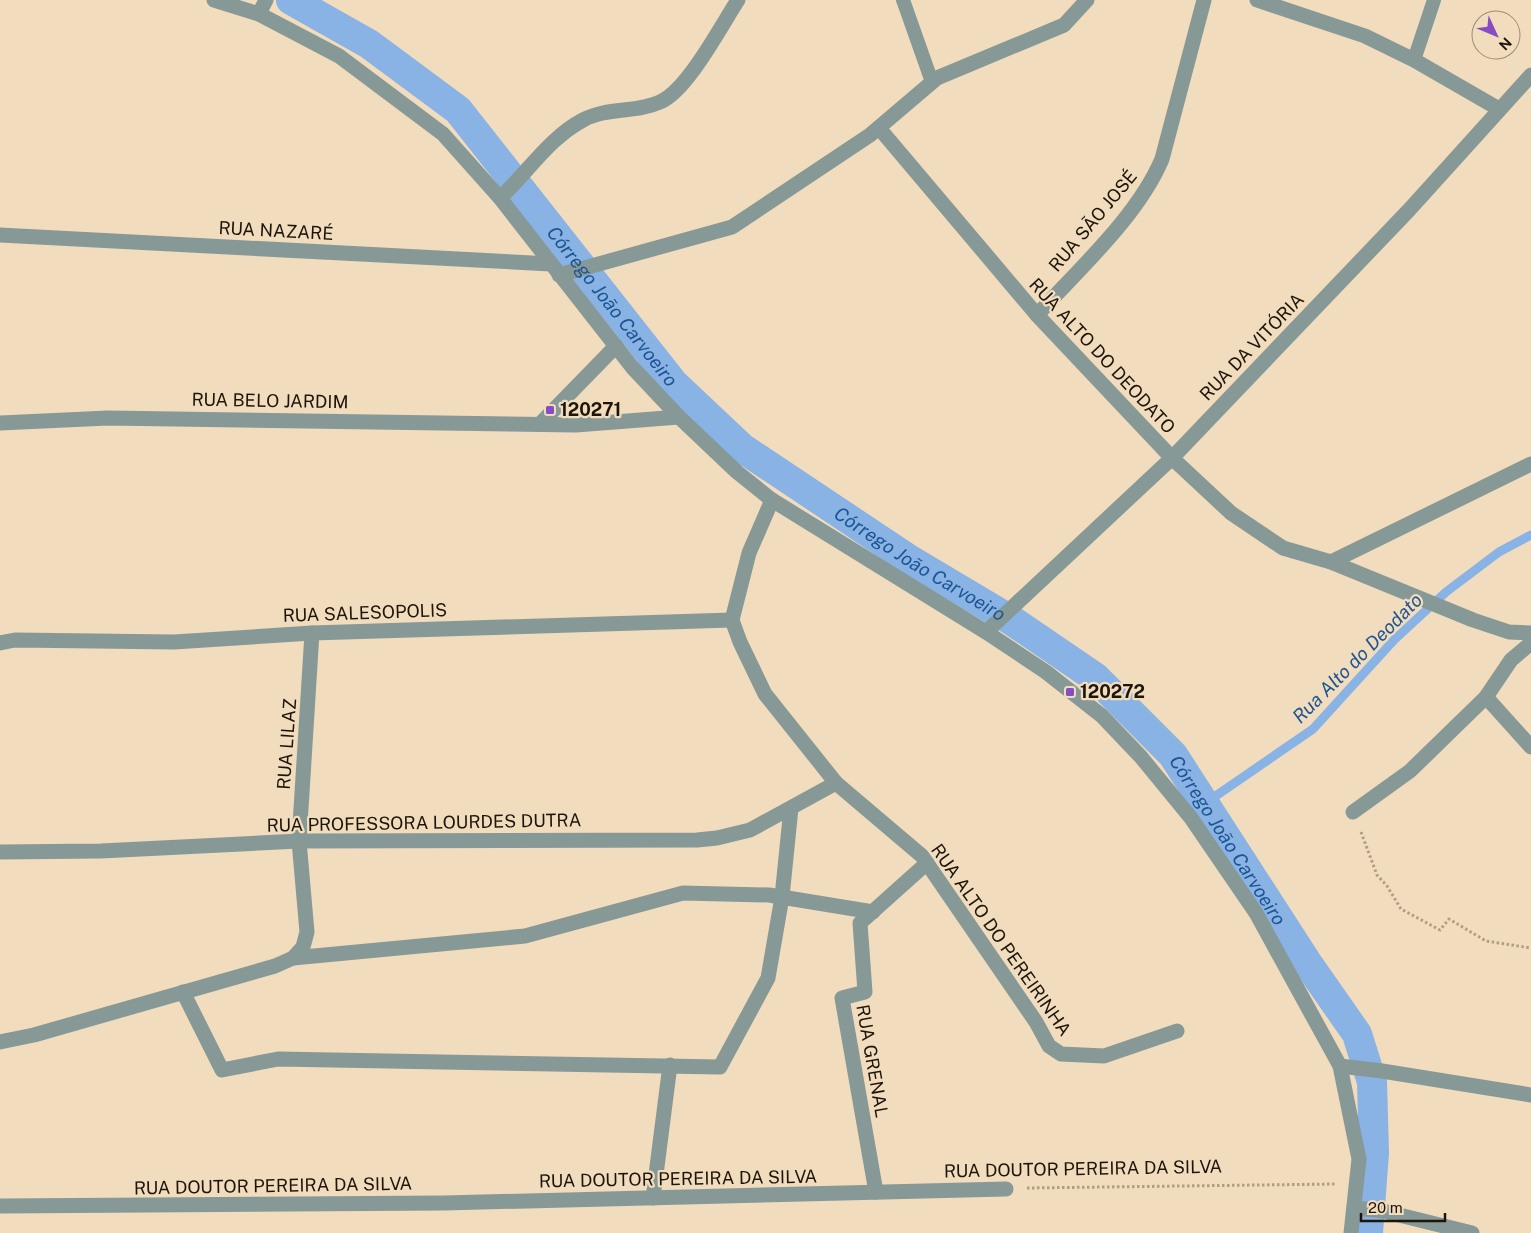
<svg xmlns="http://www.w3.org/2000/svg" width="1531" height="1233" font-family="'Public Sans',sans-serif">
  <rect width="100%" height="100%" fill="#f2dcbe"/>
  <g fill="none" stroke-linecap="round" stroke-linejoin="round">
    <path stroke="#89b2e5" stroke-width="9" d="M 1204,804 L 1313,729 L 1394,640 L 1446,592 L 1499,552 L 1531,535"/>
    <path stroke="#89b2e5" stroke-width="30" id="s1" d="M 291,0 L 369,44 L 458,110 L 674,384 L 742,448 L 910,560 L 1011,620 L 1096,678 L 1173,755 L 1306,961 L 1357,1034 L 1372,1082 L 1374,1153 L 1368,1233"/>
    <g stroke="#af9e86" stroke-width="3" stroke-dasharray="2.5 2.5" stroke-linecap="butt">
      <path d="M 1361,832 L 1377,875 L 1387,886 L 1401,909 L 1440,930 L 1449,919 L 1486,941 L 1531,948"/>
      <path d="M 1027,1188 L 1336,1184"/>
    </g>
    <g stroke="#879996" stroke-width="14">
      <path d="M 903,0 L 932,82"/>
      <path d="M 1414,60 L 1434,0"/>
    </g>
    <g stroke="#879996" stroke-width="15">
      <path d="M 214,0 L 259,14 L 339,56 L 443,134 L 500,198 L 632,367 L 679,417 L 737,472 L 772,500 L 986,632 L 1046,672 L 1102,716 L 1141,757 L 1191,818 L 1256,913 L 1340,1066 L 1359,1159 L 1351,1233"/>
      <path d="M 1257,0 L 1365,36 L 1414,60 L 1499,109"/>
      <path d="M 259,14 L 266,0"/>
      <path d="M 879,128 L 1037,315 L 1172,458 L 1231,513 L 1283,548 L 1331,562 L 1473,620 L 1509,632 L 1531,633"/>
      <path d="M 500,198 C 528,172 549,138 583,120 C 607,107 636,113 660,102 C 687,91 721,26 738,0"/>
      <path d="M 0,235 L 551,264"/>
      <path d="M 559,275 L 732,227 L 870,135 L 937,78 L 1064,25 L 1087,0"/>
      <path d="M 1037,315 C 1079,269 1138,216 1162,159 L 1204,0"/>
      <path d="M 0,423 L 108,418 L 576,425 L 679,417"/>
      <path d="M 540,424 L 616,346"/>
      <path d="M 772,500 L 749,553 L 732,620 L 740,642 L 765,694 L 836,783 L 922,856 L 1036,1022 L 1049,1046 L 1061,1054 L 1104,1056 L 1177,1031"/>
      <path d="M 1331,562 L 1531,464"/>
      <path d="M 986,632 L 1172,458 L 1409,210 L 1531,75"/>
      <path d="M 0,643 L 15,640 L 174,642 L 312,633 L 732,620"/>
      <path d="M 1486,697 L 1531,747"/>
      <path d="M 1353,812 L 1410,771 L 1486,697 L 1511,660 L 1531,643"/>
      <path d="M 0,852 L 101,851 L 299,841 L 697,840 L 717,838 L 750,830 L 836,783"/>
      <path d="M 293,958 L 525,936 L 683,893 L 769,895 L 873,912"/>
      <path d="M 183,992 L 222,1070 L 278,1059 L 720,1067 L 768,978 L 782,897 L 791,808"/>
      <path d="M 0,1042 L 34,1035 L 275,966 L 293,958 L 303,947 L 307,932 L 299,841 L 312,633"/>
      <path d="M 1340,1066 L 1382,1071 L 1531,1095"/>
      <path d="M 876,1192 L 842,998 L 865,992 L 860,923 L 927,863"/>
      <path d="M 653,1198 L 670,1065"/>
      <path d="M 0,1206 L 444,1203 L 1006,1189"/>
      <path d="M 1354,1208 L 1383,1211 L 1472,1233"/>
    </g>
  </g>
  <g fill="#884cc2" stroke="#f2dcbe" stroke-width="2">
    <rect x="545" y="405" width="10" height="10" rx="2.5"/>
    <rect x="1065" y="687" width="10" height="10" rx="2.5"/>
  </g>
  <g text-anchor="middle" stroke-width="4.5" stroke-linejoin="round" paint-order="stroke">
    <g font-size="18" fill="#1d150a" stroke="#f2dcbe">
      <text transform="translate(1093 221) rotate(-50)" y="6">RUA SÃO JOSÉ</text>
      <text transform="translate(276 231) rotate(3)" y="6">RUA NAZARÉ</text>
      <text transform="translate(1252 347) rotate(-46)" y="6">RUA DA VITÓRIA</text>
      <text transform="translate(1102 356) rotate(47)" y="6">RUA ALTO DO DEODATO</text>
      <text transform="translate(270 401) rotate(1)" y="6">RUA BELO JARDIM</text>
      <text transform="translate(365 613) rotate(-2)" y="6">RUA SALESOPOLIS</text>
      <text transform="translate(287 744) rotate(-86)" y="6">RUA LILAZ</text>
      <text transform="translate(424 823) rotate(-1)" y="6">RUA PROFESSORA LOURDES DUTRA</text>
      <text transform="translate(1001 940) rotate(55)" y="6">RUA ALTO DO PEREIRINHA</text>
      <text transform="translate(872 1061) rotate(80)" y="6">RUA GRENAL</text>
      <text transform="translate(1083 1169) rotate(-1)" y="6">RUA DOUTOR PEREIRA DA SILVA</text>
      <text transform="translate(678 1179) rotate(-1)" y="6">RUA DOUTOR PEREIRA DA SILVA</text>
      <text transform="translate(273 1186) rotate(-1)" y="6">RUA DOUTOR PEREIRA DA SILVA</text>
    </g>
    <g font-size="18" font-weight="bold" fill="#1d150a" stroke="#f2dcbe" text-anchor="start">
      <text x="560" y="416">120271</text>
      <text x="1080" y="698">120272</text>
    </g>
    <g font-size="19" font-style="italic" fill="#1d5492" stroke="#f2dcbe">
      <text dy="7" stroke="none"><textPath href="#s1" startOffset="450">Córrego João Carvoeiro</textPath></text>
      <text dy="7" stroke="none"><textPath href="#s1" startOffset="855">Córrego João Carvoeiro</textPath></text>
      <text transform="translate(1357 658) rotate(-45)" y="7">Rua Alto do Deodato</text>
      <text dy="7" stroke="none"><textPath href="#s1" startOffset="1275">Córrego João Carvoeiro</textPath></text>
    </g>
  </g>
  <g transform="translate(1496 35) rotate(134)"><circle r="24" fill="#f2dcbe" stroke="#9d8c76"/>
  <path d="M0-4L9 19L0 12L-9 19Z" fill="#884cc2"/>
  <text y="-8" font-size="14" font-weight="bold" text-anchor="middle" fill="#1d150a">N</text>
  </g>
  <path d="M1361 1213v8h84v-8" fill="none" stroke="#1d150a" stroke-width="2.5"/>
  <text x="1368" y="1213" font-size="15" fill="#1d150a" stroke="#f2dcbe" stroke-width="4" paint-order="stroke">20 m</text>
</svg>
